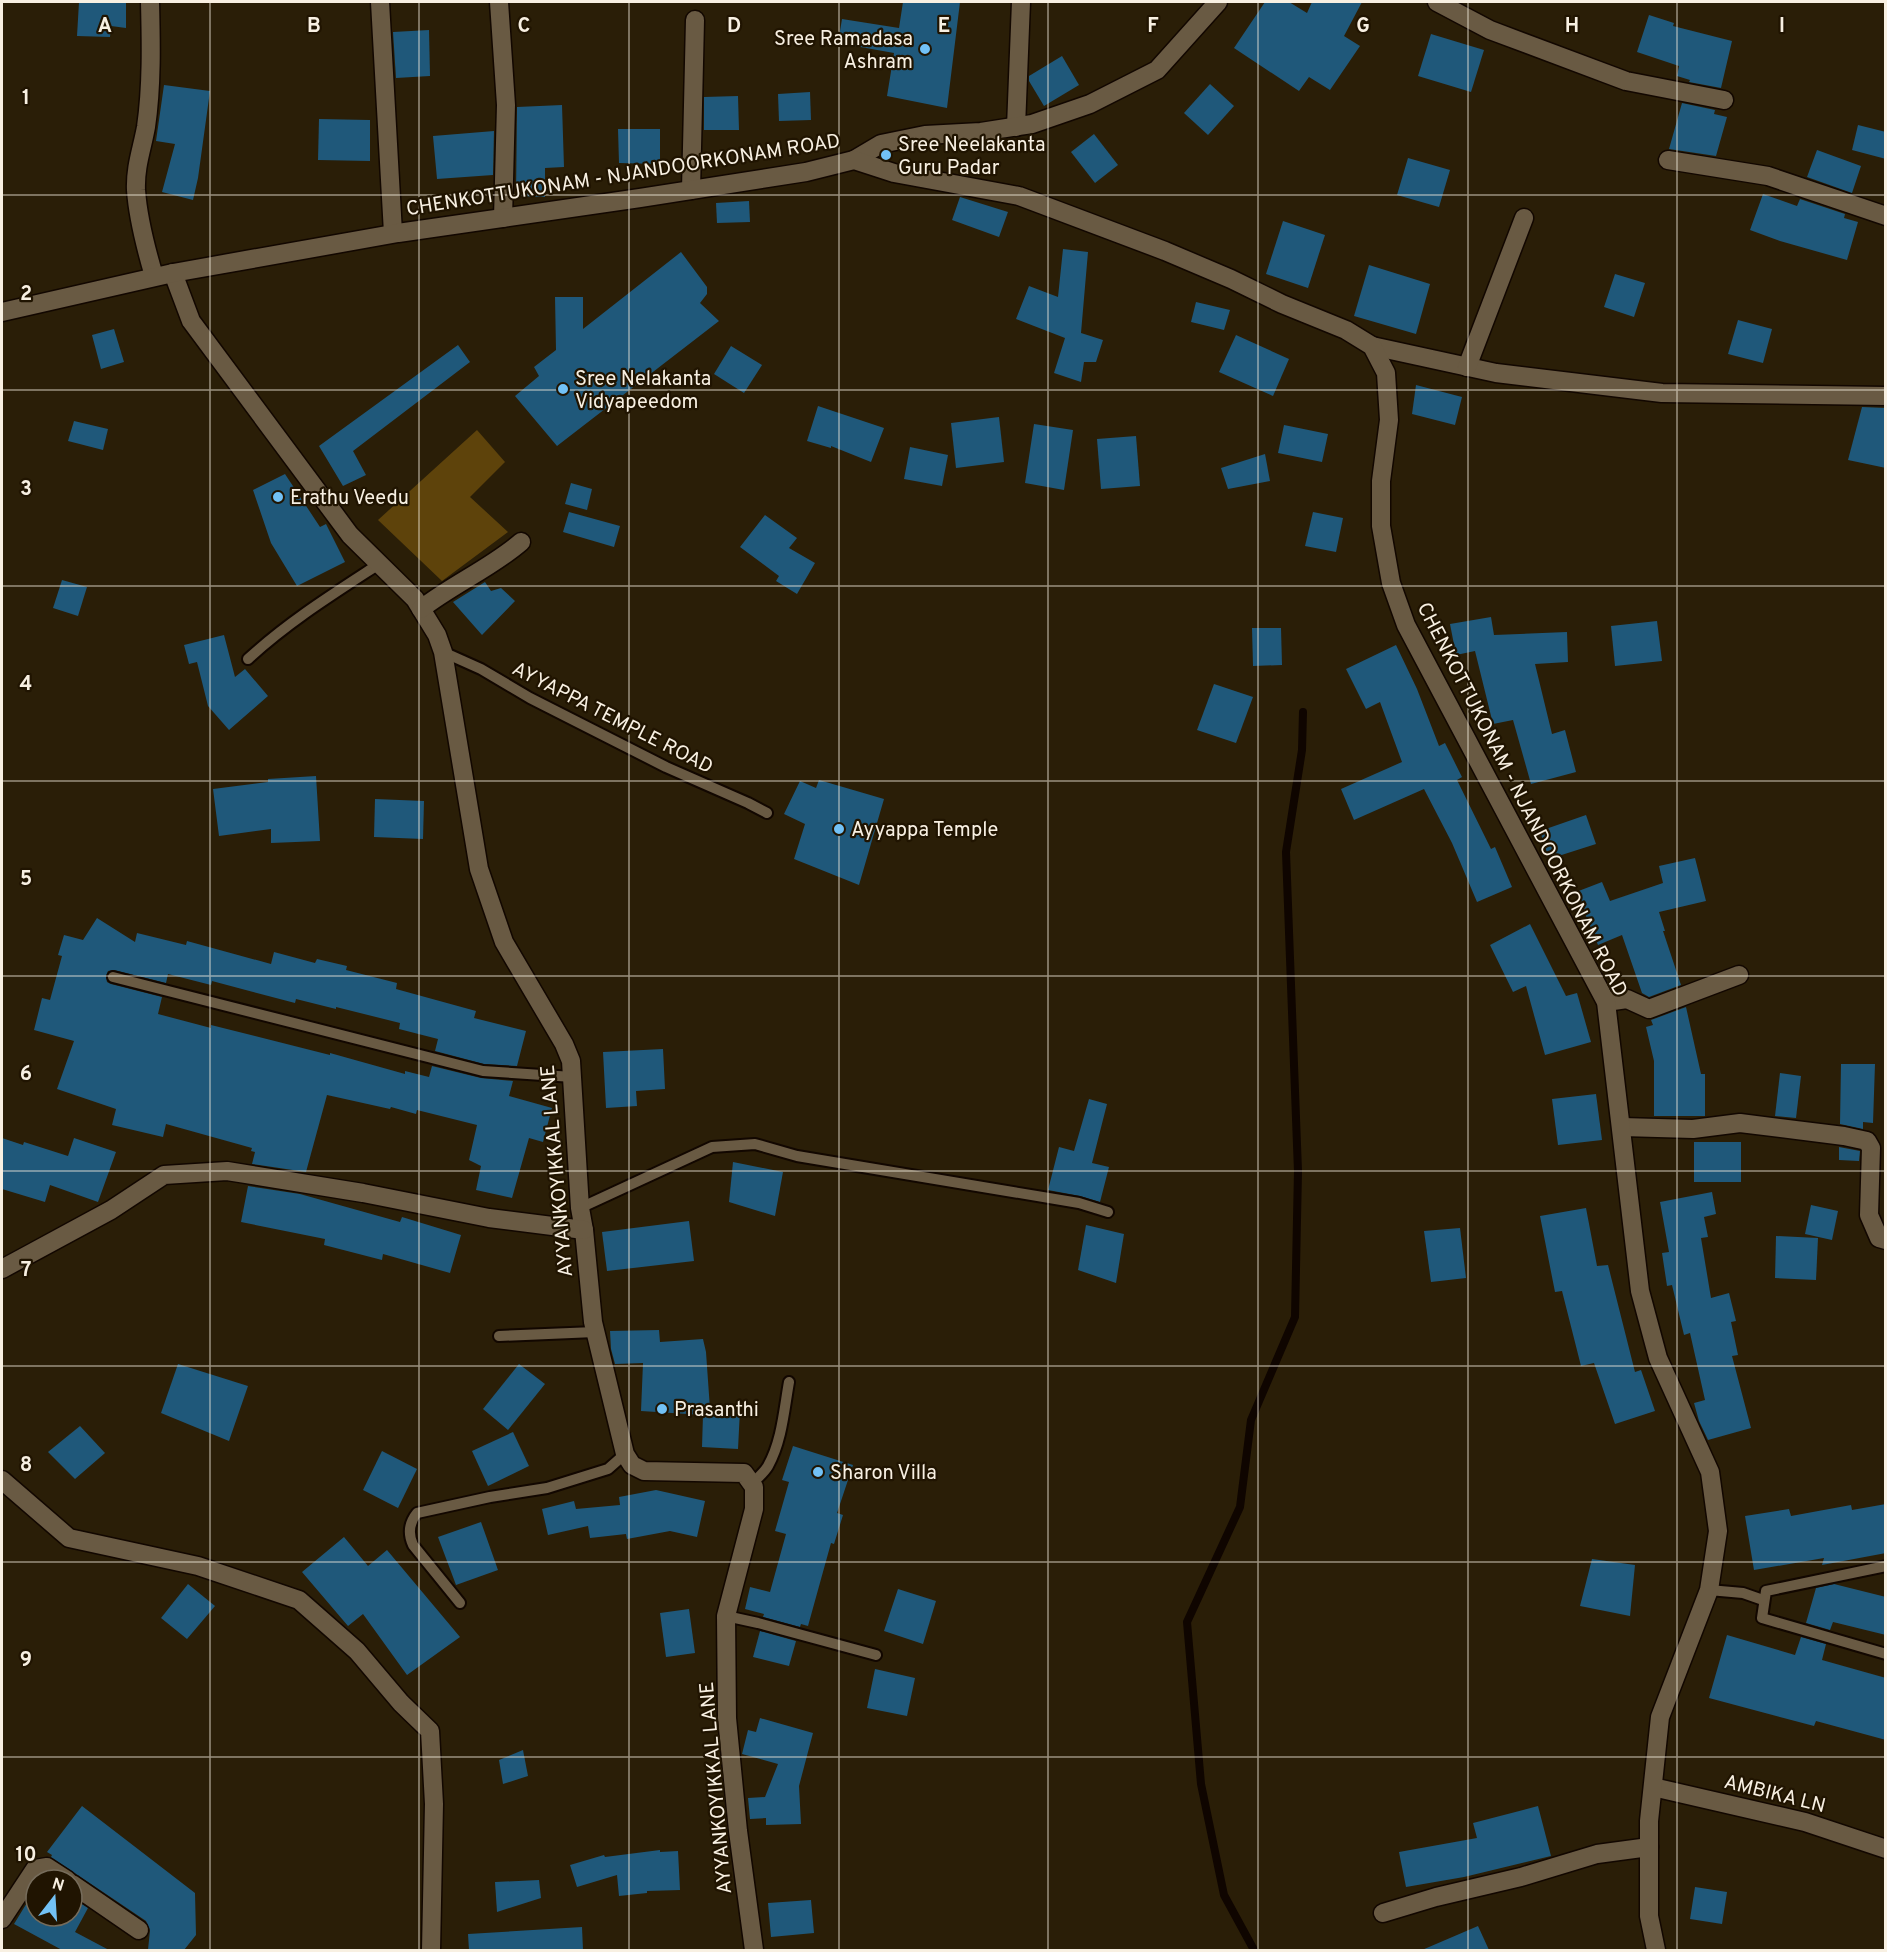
<svg xmlns="http://www.w3.org/2000/svg" width="1887" height="1952" font-family="Overpass,sans-serif">
  <rect width="100%" height="100%" fill="#2a1e07"/>
  <path fill="#5e430b" d="M 477,430 L 505,462 L 470,497 L 508,532 L 442,581 L 378,520 Z"/>
  <g fill="none" stroke-linecap="round" stroke-linejoin="round">
    <path stroke="#0f0500" stroke-width="8" d="M 1254,1950 L 1224,1895 L 1201,1784 L 1187,1622 L 1240,1507 L 1251,1420 L 1295,1317 L 1298,1171 L 1286,852 L 1302,750 L 1303,712"/>
  </g>
  <g fill="#1f587a">
    <path d="M 79,2 L 126,2 L 126,28 L 111,26 L 110,37 L 77,36 Z"/>
    <path d="M 903,2 L 960,2 L 947,108 L 887,96 L 894,53 L 838,43 L 842,19 L 899,28 Z"/>
    <path d="M 1265,2 L 1289,2 L 1307,13 L 1312,2 L 1362,2 L 1344,36 L 1360,46 L 1330,90 L 1309,77 L 1299,91 L 1234,48 Z"/>
    <path d="M 1649,15 L 1674,23 L 1673,26 L 1732,41 L 1721,88 L 1689,82 L 1690,80 L 1677,76 L 1679,66 L 1637,52 Z"/>
    <path d="M 429,30 L 430,76 L 396,78 L 393,32 Z"/>
    <path d="M 1431,34 L 1484,50 L 1471,92 L 1418,76 Z"/>
    <path d="M 1062,56 L 1079,85 L 1044,106 L 1029,81 L 1029,76 Z"/>
    <path d="M 1210,84 L 1234,106 L 1208,135 L 1184,113 Z"/>
    <path d="M 164,85 L 210,91 L 198,178 L 193,200 L 162,192 L 175,144 L 156,141 Z"/>
    <path d="M 810,92 L 811,120 L 779,121 L 778,94 Z"/>
    <path d="M 738,96 L 739,130 L 704,130 L 704,97 Z"/>
    <path d="M 1682,103 L 1715,110 L 1714,114 L 1727,117 L 1716,156 L 1669,149 Z"/>
    <path d="M 562,105 L 564,167 L 545,168 L 545,197 L 516,196 L 517,107 Z"/>
    <path d="M 319,119 L 370,120 L 370,161 L 318,160 Z"/>
    <path d="M 1858,125 L 1886,132 L 1886,159 L 1852,150 Z"/>
    <path d="M 618,129 L 660,129 L 660,164 L 619,163 Z"/>
    <path d="M 494,131 L 493,175 L 437,179 L 433,136 Z"/>
    <path d="M 1094,134 L 1118,165 L 1095,183 L 1071,152 Z"/>
    <path d="M 1817,150 L 1861,166 L 1852,193 L 1807,177 Z"/>
    <path d="M 1408,158 L 1450,170 L 1439,207 L 1397,195 Z"/>
    <path d="M 1763,194 L 1797,206 L 1800,199 L 1845,214 L 1844,218 L 1858,222 L 1847,260 L 1780,241 L 1750,230 Z"/>
    <path d="M 960,197 L 1008,212 L 999,237 L 952,220 Z"/>
    <path d="M 749,201 L 750,222 L 717,223 L 716,203 Z"/>
    <path d="M 1283,221 L 1325,235 L 1308,288 L 1266,274 Z"/>
    <path d="M 1063,249 L 1088,252 L 1081,333 L 1103,340 L 1096,362 L 1084,362 L 1081,382 L 1054,373 L 1065,338 L 1016,319 L 1029,286 L 1058,297 Z"/>
    <path d="M 681,252 L 707,287 L 707,294 L 700,303 L 719,321 L 557,446 L 515,396 L 539,376 L 534,367 L 556,350 L 555,297 L 583,297 L 583,329 Z"/>
    <path d="M 1369,265 L 1430,284 L 1416,334 L 1354,316 Z"/>
    <path d="M 1615,274 L 1645,283 L 1634,317 L 1604,307 Z"/>
    <path d="M 1196,302 L 1230,310 L 1224,330 L 1191,322 Z"/>
    <path d="M 1738,320 L 1772,329 L 1763,363 L 1728,354 Z"/>
    <path d="M 114,329 L 124,362 L 101,369 L 92,335 Z"/>
    <path d="M 1236,335 L 1289,359 L 1273,396 L 1219,372 Z"/>
    <path d="M 458,345 L 470,362 L 353,451 L 366,475 L 343,486 L 319,446 Z"/>
    <path d="M 731,346 L 762,365 L 744,393 L 714,374 Z"/>
    <path d="M 1416,385 L 1462,397 L 1455,425 L 1412,414 Z"/>
    <path d="M 818,406 L 884,428 L 871,462 L 831,446 L 831,448 L 807,441 Z"/>
    <path d="M 1862,407 L 1886,408 L 1886,468 L 1848,460 Z"/>
    <path d="M 999,417 L 1004,462 L 956,468 L 951,423 Z"/>
    <path d="M 74,421 L 108,429 L 103,450 L 68,441 Z"/>
    <path d="M 1034,424 L 1073,430 L 1064,490 L 1025,483 Z"/>
    <path d="M 1284,425 L 1328,434 L 1322,462 L 1278,453 Z"/>
    <path d="M 1136,436 L 1140,486 L 1101,489 L 1097,439 Z"/>
    <path d="M 910,447 L 948,455 L 942,486 L 904,479 Z"/>
    <path d="M 1265,454 L 1270,481 L 1228,489 L 1221,468 Z"/>
    <path d="M 285,474 L 320,527 L 326,524 L 345,562 L 297,586 L 271,543 L 253,490 Z"/>
    <path d="M 571,483 L 592,489 L 587,510 L 565,504 Z"/>
    <path d="M 569,512 L 620,526 L 614,547 L 563,532 Z"/>
    <path d="M 1313,512 L 1343,518 L 1336,552 L 1305,546 Z"/>
    <path d="M 765,515 L 797,538 L 789,548 L 815,563 L 797,594 L 776,581 L 779,576 L 740,547 Z"/>
    <path d="M 62,580 L 87,587 L 78,616 L 53,608 Z"/>
    <path d="M 485,582 L 491,591 L 501,588 L 515,601 L 482,635 L 453,602 Z"/>
    <path d="M 1491,617 L 1494,635 L 1567,632 L 1568,662 L 1535,664 L 1552,734 L 1565,730 L 1576,772 L 1531,784 L 1513,720 L 1493,724 L 1475,651 L 1456,655 L 1450,624 Z"/>
    <path d="M 1657,621 L 1662,661 L 1615,666 L 1611,626 Z"/>
    <path d="M 1252,628 L 1281,628 L 1282,665 L 1253,666 Z"/>
    <path d="M 224,635 L 235,677 L 245,669 L 268,696 L 229,730 L 208,706 L 197,662 L 189,664 L 184,645 Z"/>
    <path d="M 1396,645 L 1417,689 L 1439,746 L 1445,743 L 1462,777 L 1457,780 L 1491,849 L 1495,847 L 1512,887 L 1477,902 L 1452,843 L 1424,789 L 1354,820 L 1341,789 L 1402,762 L 1380,702 L 1366,709 L 1346,669 Z"/>
    <path d="M 1214,684 L 1253,697 L 1236,743 L 1197,730 Z"/>
    <path d="M 316,776 L 320,841 L 271,843 L 271,829 L 219,836 L 213,789 L 268,782 L 268,779 Z"/>
    <path d="M 819,780 L 884,799 L 859,885 L 794,859 L 805,824 L 784,814 L 800,781 L 816,788 Z"/>
    <path d="M 375,799 L 424,801 L 423,839 L 374,837 Z"/>
    <path d="M 1586,815 L 1596,844 L 1549,859 L 1540,831 Z"/>
    <path d="M 1695,858 L 1706,901 L 1659,912 L 1665,931 L 1663,931 L 1681,985 L 1649,997 L 1642,993 L 1622,935 L 1598,945 L 1576,892 L 1602,882 L 1610,901 L 1663,883 L 1659,866 Z"/>
    <path d="M 97,918 L 135,942 L 137,933 L 186,945 L 187,941 L 271,964 L 274,952 L 315,963 L 317,959 L 347,966 L 346,970 L 397,983 L 396,989 L 476,1011 L 474,1018 L 526,1031 L 517,1066 L 484,1064 L 435,1051 L 438,1039 L 399,1029 L 400,1023 L 336,1007 L 336,1009 L 296,999 L 295,1003 L 212,981 L 211,985 L 168,974 L 166,983 L 114,970 L 108,971 L 106,976 L 107,982 L 111,984 L 162,997 L 158,1014 L 211,1028 L 211,1025 L 330,1055 L 330,1053 L 405,1074 L 405,1071 L 429,1077 L 432,1066 L 481,1078 L 513,1081 L 509,1096 L 552,1108 L 543,1142 L 529,1138 L 512,1198 L 476,1190 L 481,1166 L 469,1160 L 477,1125 L 417,1110 L 416,1114 L 391,1107 L 390,1109 L 327,1095 L 306,1172 L 252,1164 L 255,1152 L 251,1151 L 252,1148 L 166,1124 L 163,1137 L 112,1125 L 116,1109 L 57,1089 L 74,1041 L 34,1030 L 42,998 L 50,1000 L 62,956 L 58,955 L 64,935 L 83,940 Z"/>
    <path d="M 1530,924 L 1566,996 L 1577,993 L 1591,1042 L 1545,1055 L 1526,986 L 1513,992 L 1490,945 Z"/>
    <path d="M 1686,1007 L 1701,1074 L 1705,1074 L 1705,1116 L 1654,1116 L 1654,1061 L 1646,1027 L 1653,1025 L 1651,1020 Z"/>
    <path d="M 663,1049 L 665,1089 L 636,1091 L 637,1106 L 606,1108 L 603,1052 Z"/>
    <path d="M 1841,1064 L 1875,1064 L 1873,1123 L 1863,1122 L 1863,1129 L 1840,1124 Z"/>
    <path d="M 1780,1073 L 1801,1076 L 1796,1118 L 1775,1116 Z"/>
    <path d="M 1596,1094 L 1602,1140 L 1558,1145 L 1552,1099 Z"/>
    <path d="M 1089,1099 L 1107,1104 L 1092,1163 L 1109,1167 L 1100,1202 L 1080,1196 L 1048,1190 L 1059,1147 L 1074,1151 Z"/>
    <path d="M 2,1138 L 23,1145 L 24,1142 L 68,1156 L 74,1138 L 116,1152 L 98,1202 L 50,1185 L 45,1202 L 2,1189 Z"/>
    <rect x="1694" y="1142" width="47" height="40"/>
    <path d="M 1839,1147 L 1860,1151 L 1859,1161 L 1839,1160 Z"/>
    <path d="M 733,1162 L 783,1172 L 775,1216 L 729,1202 Z"/>
    <path d="M 248,1186 L 300,1194 L 400,1222 L 402,1217 L 461,1235 L 450,1273 L 383,1254 L 382,1260 L 324,1245 L 325,1239 L 241,1222 Z"/>
    <path d="M 1712,1192 L 1716,1214 L 1704,1217 L 1708,1237 L 1701,1238 L 1711,1298 L 1729,1293 L 1736,1321 L 1731,1322 L 1738,1355 L 1732,1356 L 1751,1428 L 1708,1440 L 1699,1421 L 1694,1403 L 1705,1400 L 1690,1333 L 1684,1335 L 1672,1285 L 1667,1286 L 1662,1253 L 1669,1252 L 1660,1202 Z"/>
    <path d="M 1811,1205 L 1838,1211 L 1832,1240 L 1805,1234 Z"/>
    <path d="M 1586,1208 L 1597,1266 L 1608,1265 L 1635,1372 L 1641,1370 L 1655,1411 L 1615,1424 L 1594,1363 L 1581,1366 L 1562,1291 L 1555,1292 L 1540,1216 Z"/>
    <path d="M 689,1221 L 694,1261 L 607,1271 L 602,1232 Z"/>
    <path d="M 1086,1225 L 1124,1234 L 1116,1283 L 1078,1270 Z"/>
    <path d="M 1460,1228 L 1466,1278 L 1431,1282 L 1424,1231 Z"/>
    <path d="M 1776,1236 L 1818,1238 L 1816,1280 L 1775,1278 Z"/>
    <path d="M 659,1330 L 660,1342 L 703,1339 L 706,1352 L 710,1409 L 740,1410 L 738,1449 L 702,1447 L 703,1415 L 641,1411 L 643,1363 L 615,1364 L 611,1349 L 610,1331 Z"/>
    <path d="M 178,1364 L 248,1386 L 229,1441 L 161,1413 Z"/>
    <path d="M 519,1364 L 545,1384 L 508,1430 L 483,1409 Z"/>
    <path d="M 80,1426 L 105,1453 L 75,1479 L 48,1452 Z"/>
    <path d="M 513,1432 L 529,1466 L 488,1486 L 472,1451 Z"/>
    <path d="M 793,1446 L 853,1465 L 837,1513 L 843,1515 L 834,1544 L 831,1543 L 808,1626 L 801,1624 L 800,1627 L 763,1617 L 764,1614 L 745,1609 L 750,1587 L 770,1592 L 786,1534 L 775,1531 L 789,1482 L 782,1480 Z"/>
    <path d="M 382,1451 L 417,1469 L 398,1508 L 363,1490 Z"/>
    <path d="M 656,1490 L 705,1501 L 697,1537 L 670,1531 L 627,1539 L 626,1534 L 590,1538 L 588,1526 L 548,1535 L 542,1509 L 574,1501 L 576,1509 L 620,1505 L 619,1497 Z"/>
    <path d="M 1886,1504 L 1886,1553 L 1822,1565 L 1824,1558 L 1754,1570 L 1745,1516 L 1789,1509 L 1791,1516 L 1851,1505 L 1852,1510 Z"/>
    <path d="M 481,1522 L 498,1570 L 456,1585 L 438,1537 Z"/>
    <path d="M 344,1537 L 368,1566 L 387,1550 L 460,1637 L 407,1675 L 363,1614 L 348,1626 L 302,1572 Z"/>
    <path d="M 1592,1559 L 1635,1565 L 1630,1616 L 1580,1606 Z"/>
    <path d="M 188,1584 L 215,1606 L 187,1639 L 161,1618 Z"/>
    <path d="M 1834,1584 L 1886,1597 L 1886,1635 L 1833,1622 L 1830,1630 L 1806,1623 L 1816,1588 Z"/>
    <path d="M 898,1589 L 936,1601 L 923,1644 L 884,1631 Z"/>
    <path d="M 689,1609 L 695,1653 L 666,1657 L 660,1613 Z"/>
    <path d="M 760,1631 L 796,1641 L 789,1666 L 753,1657 Z"/>
    <path d="M 1727,1635 L 1795,1655 L 1801,1637 L 1826,1644 L 1822,1660 L 1886,1678 L 1886,1740 L 1816,1721 L 1814,1726 L 1709,1698 Z"/>
    <path d="M 875,1669 L 915,1678 L 907,1716 L 867,1708 Z"/>
    <path d="M 760,1718 L 813,1733 L 799,1786 L 801,1824 L 766,1825 L 766,1818 L 750,1819 L 748,1798 L 765,1797 L 778,1764 L 742,1754 L 748,1730 L 756,1732 Z"/>
    <path d="M 523,1750 L 528,1776 L 503,1784 L 499,1760 Z"/>
    <path d="M 82,1806 L 195,1893 L 196,1935 L 184,1950 L 148,1950 L 150,1930 L 146,1921 L 51,1857 L 52,1855 L 47,1852 Z"/>
    <path d="M 1538,1806 L 1551,1856 L 1464,1877 L 1406,1887 L 1399,1852 L 1477,1838 L 1473,1823 Z"/>
    <path d="M 660,1850 L 660,1852 L 678,1851 L 680,1890 L 647,1891 L 647,1893 L 619,1896 L 617,1875 L 577,1887 L 570,1865 L 604,1855 L 605,1857 Z"/>
    <path d="M 539,1880 L 541,1898 L 497,1912 L 495,1882 Z"/>
    <path d="M 1695,1887 L 1727,1892 L 1722,1924 L 1690,1919 Z"/>
    <path d="M 36,1888 L 36,1916 L 72,1916 L 72,1898 L 88,1908 L 75,1932 L 109,1950 L 62,1950 L 14,1924 Z"/>
    <path d="M 811,1900 L 814,1933 L 771,1937 L 768,1903 Z"/>
    <path d="M 1478,1926 L 1489,1950 L 1422,1950 Z"/>
    <path d="M 582,1927 L 583,1950 L 469,1950 L 468,1934 Z"/>
  </g>
  <g fill="none" stroke-linecap="round" stroke-linejoin="round">
    <defs>
      <g id="lane">
        <path d="M 443,652 L 481,669 L 530,698 L 666,767 L 748,803 L 767,813"/>
        <path d="M 248,659 C 288,622 333,594 379,564"/>
        <path d="M 113,977 L 483,1071 L 573,1077"/>
        <path d="M 580,1208 L 712,1147 L 755,1144 L 797,1156 L 1079,1203 L 1108,1212"/>
        <path d="M 499,1336 L 595,1332"/>
        <path d="M 752,1484 C 757,1478 764,1473 768,1466 C 782,1441 784,1410 789,1382"/>
        <path d="M 1886,1566 L 1766,1591 L 1762,1618 L 1886,1654"/>
        <path d="M 1709,1590 L 1743,1593 L 1763,1600"/>
        <path d="M 460,1603 L 413,1545 C 408,1534 409,1523 417,1513 L 490,1497 L 547,1488 L 608,1469 L 625,1454"/>
        <path d="M 726,1616 L 758,1623 L 876,1655"/>
      </g>
      <g id="street">
        <path d="M 150,2 C 151,42 152,86 146,127 C 142,149 135,167 136,190 C 138,219 146,249 154,276"/>
        <path d="M 380,2 L 393,233"/>
        <path d="M 499,2 L 506,105 L 503,218"/>
        <path d="M 1437,2 L 1490,30 L 1626,81 L 1724,100"/>
        <path d="M 1016,127 L 1021,2"/>
        <path d="M 1668,160 L 1768,176 L 1886,216"/>
        <path d="M 691,190 L 695,20"/>
        <path d="M 173,273 L 191,321 L 350,535 L 415,599 L 437,635 L 443,652 L 479,869 L 504,942 L 564,1044 L 571,1061 L 580,1208 L 584,1230 L 593,1322 L 625,1454 L 632,1465 L 644,1471 L 744,1473 L 754,1487 L 754,1509 L 726,1616 L 727,1718 L 738,1831 L 754,1950"/>
        <path d="M 1372,346 L 1496,373 L 1662,393 L 1886,396"/>
        <path d="M 1467,367 L 1524,218"/>
        <path d="M 421,609 C 453,584 491,568 521,542"/>
        <path d="M 1606,1002 L 1627,999 L 1649,1009 L 1739,975"/>
        <path d="M 1622,1127 L 1693,1129 L 1740,1123 L 1844,1136 L 1867,1141 L 1871,1148 L 1869,1215 L 1879,1238 L 1886,1240"/>
        <path d="M 2,1269 L 111,1210 L 164,1175 L 227,1171 L 363,1193 L 489,1218 L 584,1230"/>
        <path d="M 2,1480 L 69,1538 L 198,1566 L 299,1600 L 357,1651 L 401,1703 L 430,1731 L 434,1804 L 431,1950"/>
        <path d="M 1653,1787 L 1805,1822 L 1886,1849"/>
        <path d="M 72,1884 L 139,1930"/>
        <path d="M 1383,1913 L 1436,1897 L 1521,1877 L 1597,1854 L 1649,1847"/>
        <path d="M 2,1919 L 35,1869 L 47,1867 L 67,1880"/>
      </g>
      <g id="secondary">
        <path d="M 854,160 L 881,144 L 925,135 L 981,132 L 1032,124 L 1090,104 L 1157,70 L 1218,2"/>
        <path d="M 2,312 L 173,273 L 398,233 L 640,198 L 806,172 L 854,160 L 894,173 L 1019,196 L 1165,251 L 1231,279 L 1282,304 L 1346,330 L 1372,346 L 1386,373 L 1389,420 L 1381,481 L 1381,526 L 1391,583 L 1406,625 L 1606,1002 L 1640,1291 L 1658,1358 L 1710,1472 L 1718,1531 L 1709,1590 L 1660,1717 L 1649,1821 L 1649,1916 L 1656,1950"/>
      </g>
    </defs>
    <use href="#lane" stroke="#120700" stroke-width="14"/>
    <use href="#street" stroke="#120700" stroke-width="21"/>
    <use href="#secondary" stroke="#120700" stroke-width="21"/>
    <use href="#lane" stroke="#695a43" stroke-width="10"/>
    <use href="#street" stroke="#695a43" stroke-width="18"/>
    <use href="#secondary" stroke="#695a43" stroke-width="18"/>
  </g>
  <path fill="none" stroke="#f8f0e2" stroke-width="1.5" stroke-opacity="0.55" d="M 210,2 L 210,1950M 419,2 L 419,1950M 629,2 L 629,1950M 839,2 L 839,1950M 1048,2 L 1048,1950M 1258,2 L 1258,1950M 1468,2 L 1468,1950M 1677,2 L 1677,1950M 2,195 L 1886,195M 2,390 L 1886,390M 2,586 L 1886,586M 2,781 L 1886,781M 2,976 L 1886,976M 2,1171 L 1886,1171M 2,1366 L 1886,1366M 2,1562 L 1886,1562M 2,1757 L 1886,1757"/>
  <g fill="#72c1f5" stroke="#201401" stroke-width="2">
    <circle cx="925" cy="49" r="6"/>
    <circle cx="886" cy="155" r="6"/>
    <circle cx="563" cy="389" r="6"/>
    <circle cx="278" cy="497" r="6"/>
    <circle cx="839" cy="829" r="6"/>
    <circle cx="662" cy="1409" r="6"/>
    <circle cx="818" cy="1472" r="6"/>
  </g>
  <g text-anchor="middle" stroke-width="4.5" stroke-linejoin="round" paint-order="stroke">
    <g font-size="20" fill="#f8f0e2" stroke="#201401" text-anchor="start">
      <text x="913" y="45" text-anchor="end">Sree Ramadasa<tspan x="913" dy="23">Ashram</tspan></text>
      <text x="898" y="151">Sree Neelakanta<tspan x="898" dy="23">Guru Padar</tspan></text>
      <text x="575" y="385">Sree Nelakanta<tspan x="575" dy="23">Vidyapeedom</tspan></text>
      <text x="290" y="504">Erathu Veedu</text>
      <text x="851" y="836">Ayyappa Temple</text>
      <text x="674" y="1416">Prasanthi</text>
      <text x="830" y="1479">Sharon Villa</text>
    </g>
    <g font-size="20" fill="#f8f0e2" stroke="#201401">
      <text transform="translate(623 174) rotate(-9)" y="7">CHENKOTTUKONAM - NJANDOORKONAM ROAD</text>
      <text transform="translate(613 717) rotate(27)" y="7">AYYAPPA TEMPLE ROAD</text>
      <text transform="translate(1523 799) rotate(63)" y="7">CHENKOTTUKONAM - NJANDOORKONAM ROAD</text>
      <text transform="translate(556 1171) rotate(-95)" y="7">AYYANKOYIKKAL LANE</text>
      <text transform="translate(715 1788) rotate(-95)" y="7">AYYANKOYIKKAL LANE</text>
      <text transform="translate(1775 1793) rotate(14)" y="7">AMBIKA LN</text>
    </g>
  </g>
  <g font-size="20" text-anchor="middle" font-weight="bold" fill="#f8f0e2" stroke="#201401" stroke-width="4.5" stroke-linejoin="round" paint-order="stroke">
    <text x="105" y="32">A</text>
    <text x="314" y="32">B</text>
    <text x="524" y="32">C</text>
    <text x="734" y="32">D</text>
    <text x="944" y="32">E</text>
    <text x="1153" y="32">F</text>
    <text x="1363" y="32">G</text>
    <text x="1572" y="32">H</text>
    <text x="1782" y="32">I</text>
    <text x="26" y="104">1</text>
    <text x="26" y="300">2</text>
    <text x="26" y="495">3</text>
    <text x="26" y="690">4</text>
    <text x="26" y="885">5</text>
    <text x="26" y="1080">6</text>
    <text x="26" y="1276">7</text>
    <text x="26" y="1471">8</text>
    <text x="26" y="1666">9</text>
    <text x="26" y="1861">10</text>
  </g>
  <rect width="1887" height="1952" fill="none" stroke="#f8f0e2" stroke-width="6"/>
  <g transform="translate(54 1898) rotate(17)"><circle r="28" fill="#201401" stroke="#766c5b" stroke-width="1.5"/>
  <path d="M0-4.5L10 22L0 15L-10 22Z" fill="#72c1f5"/>
  <text y="-9" font-size="16" font-weight="bold" text-anchor="middle" fill="#f8f0e2">N</text>
  </g>
</svg>
